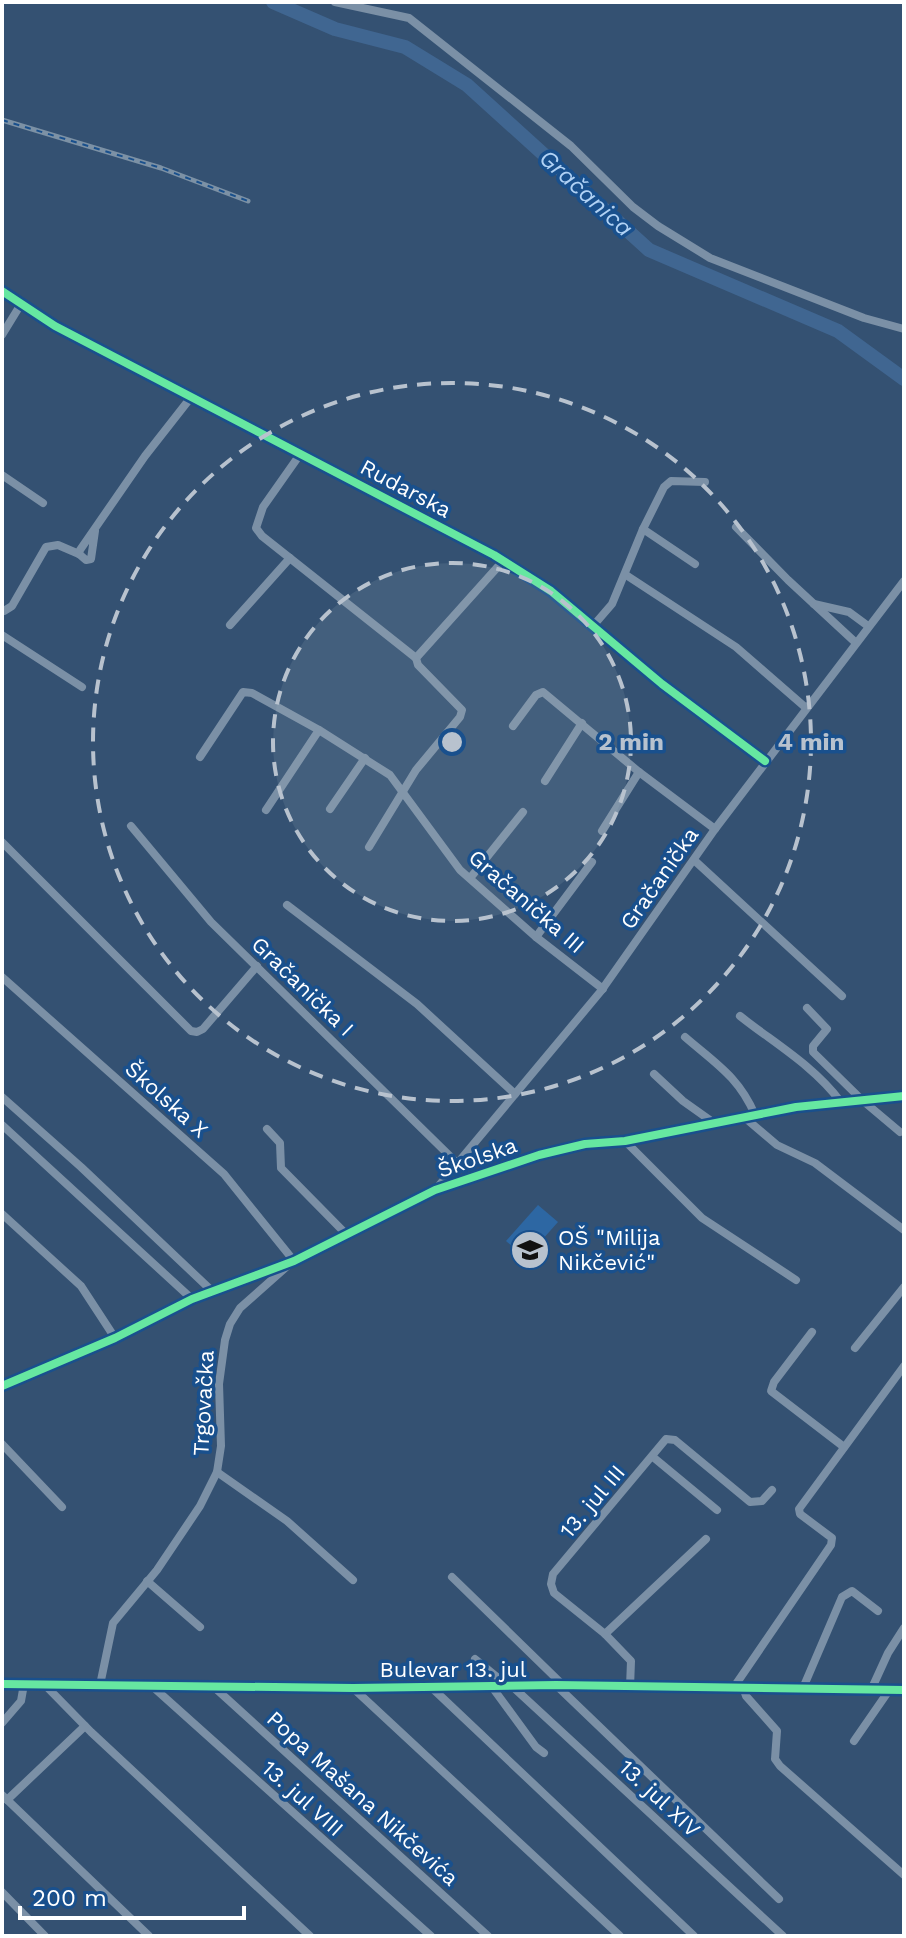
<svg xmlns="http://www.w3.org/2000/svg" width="906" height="1938" font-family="'Work Sans',sans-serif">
  <rect width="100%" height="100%" fill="#345172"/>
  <path fill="#2d67a3" d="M 538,1205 L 558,1222 L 526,1258 L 506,1241 Z"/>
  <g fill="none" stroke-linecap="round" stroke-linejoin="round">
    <path stroke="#406691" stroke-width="14" d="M 273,2 L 335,29 L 405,47 L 467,85 L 649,250 L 838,331 L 904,379"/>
    <g stroke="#7b90a6" stroke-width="8">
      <path d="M 335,2 L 409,18 L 571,146 L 633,207 L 658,226 L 710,258 L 864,318 L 904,329"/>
      <path d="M 2,291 L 55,326 L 494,555 L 551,591 L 662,684 L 765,761"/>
      <path d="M 2,335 L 21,304"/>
      <path d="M 301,453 L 263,507 L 256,528 L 262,536 L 416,658"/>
      <path d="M 2,475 L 43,503"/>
      <path d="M 736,527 L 788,580 L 855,642"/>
      <path d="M 643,529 L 695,564"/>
      <path d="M 95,531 L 91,559 L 86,560 L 79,554 L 80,550 L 145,456 L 192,396"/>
      <path d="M 626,575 L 736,647 L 805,707"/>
      <path d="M 814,604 L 849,612 L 868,626"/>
      <path d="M 4,611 L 12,606 L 46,547 L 58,545 L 79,554"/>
      <path d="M 230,625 L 290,558"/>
      <path d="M 593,626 L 612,604 L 643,529 L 664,487 L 671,481 L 705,482"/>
      <path d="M 2,635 L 82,687"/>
      <path d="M 513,726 L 536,695 L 543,692 L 639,772 L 715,829"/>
      <path d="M 200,757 L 243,692 L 252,693 L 319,730 L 390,775 L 460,870 L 536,937 L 603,989"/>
      <path d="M 545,781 L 582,723"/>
      <path d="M 330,809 L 365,758"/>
      <path d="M 266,810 L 319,730"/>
      <path d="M 131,826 L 211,922 L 458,1164"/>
      <path d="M 602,831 L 639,772"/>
      <path d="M 2,842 L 191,1031 L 197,1032 L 203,1029 L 257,966"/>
      <path d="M 369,847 L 416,770 L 460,717 L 462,710 L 418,665 L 416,658 L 503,561"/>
      <path d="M 694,860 L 842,996"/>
      <path d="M 471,877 L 523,812"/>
      <path d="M 287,905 L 417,1004 L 515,1094"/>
      <path d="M 536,937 L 592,862"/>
      <path d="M 2,977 L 224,1174 L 294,1261"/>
      <path d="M 807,1008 L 827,1029 L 813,1046 L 813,1052 L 862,1100 L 900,1132"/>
      <path d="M 740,1016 C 774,1043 814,1066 840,1101"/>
      <path d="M 685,1037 C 715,1063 739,1077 755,1115"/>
      <path d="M 654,1074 L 683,1101 L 714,1123"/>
      <path d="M 2,1097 L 81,1167 L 212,1291"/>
      <path d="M 744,1117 L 777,1145 L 815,1163 L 904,1230"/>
      <path d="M 2,1125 L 192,1299"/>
      <path d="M 267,1129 L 280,1143 L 281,1168 L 347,1235"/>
      <path d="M 625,1141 L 702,1218 L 796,1280"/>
      <path d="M 436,1189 L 601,991 L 715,829 L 904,581"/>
      <path d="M 2,1214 L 81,1286 L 115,1338"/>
      <path d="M 812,1332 L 774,1382 L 771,1391 L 844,1447"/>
      <path d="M 855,1348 L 904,1287"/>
      <path d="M 2,1386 L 115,1338 L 192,1299 L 294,1261 L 435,1190 L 539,1155 L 585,1144 L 625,1141 L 796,1107 L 904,1096"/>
      <path d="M 2,1444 L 62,1507"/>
      <path d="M 653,1457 L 717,1510"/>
      <path d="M 217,1472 L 287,1521 L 353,1580"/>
      <path d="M 452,1577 L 564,1686"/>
      <path d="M 147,1581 L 200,1627"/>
      <path d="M 605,1634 L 706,1539"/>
      <path d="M 475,1659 L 508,1686"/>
      <path d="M 44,1684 L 91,1732 L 310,1936"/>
      <path d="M 100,1685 L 113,1623 L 157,1570 L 200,1506 L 217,1472 L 221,1446 L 219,1384 L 225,1340 L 230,1324 L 240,1308 L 293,1261"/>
      <path d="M 556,1685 L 779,1899"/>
      <path d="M 152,1686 L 431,1936"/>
      <path d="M 214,1687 L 488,1936"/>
      <path d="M 431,1687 L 694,1936"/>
      <path d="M 492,1687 L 536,1747 L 544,1753"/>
      <path d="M 513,1687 L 783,1936"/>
      <path d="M 630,1687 L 631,1661 L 605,1634 L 554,1593 L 551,1584 L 553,1574 L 666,1439 L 675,1440 L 750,1502 L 762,1501 L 772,1490"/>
      <path d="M 734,1687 L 831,1545 L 832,1538 L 800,1514 L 799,1509 L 904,1366"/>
      <path d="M 743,1687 L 746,1696 L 777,1731 L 775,1759 L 780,1766 L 904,1875"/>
      <path d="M 353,1688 L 620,1936"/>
      <path d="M 803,1688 L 842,1597 L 852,1591 L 878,1611"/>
      <path d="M 872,1688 L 888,1653 L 904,1628"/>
      <path d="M 2,1723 L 21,1701 L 24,1684"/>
      <path d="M 854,1741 L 890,1689"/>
      <path d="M 2,1795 L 149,1936"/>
      <path d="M 7,1800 L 85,1726"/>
      <path d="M 2,1892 L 45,1936"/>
    </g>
    <path stroke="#778ca2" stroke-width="11" d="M 2,1684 L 353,1688 L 556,1685 L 904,1690"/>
    <defs>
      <path id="rail" d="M 2,120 L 161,168 L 248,201"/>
    </defs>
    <use href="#rail" stroke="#7c91a5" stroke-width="5"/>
    <use href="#rail" stroke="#19508d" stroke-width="2" stroke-dasharray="6" stroke-linecap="butt"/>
    <defs>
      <g id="cycleway">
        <path d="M 2,291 L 55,326 L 494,555 L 551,591 L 662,684 L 765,761"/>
        <path d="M 2,1386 L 115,1338 L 192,1299 L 294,1261 L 435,1190 L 539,1155 L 585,1144 L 625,1141 L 796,1107 L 904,1096"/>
        <path d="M 2,1684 L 353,1688 L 556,1685 L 904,1690"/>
      </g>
    </defs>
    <use href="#cycleway" stroke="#19508d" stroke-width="13"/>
    <use href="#cycleway" stroke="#66e7a1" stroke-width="8"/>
  </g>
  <circle cx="452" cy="742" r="179" fill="#b8c2ce" fill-opacity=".12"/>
  <g fill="none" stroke="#b8c2ce" stroke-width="4" stroke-dasharray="14 10">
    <circle cx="452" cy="742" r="179"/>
    <circle cx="452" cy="742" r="359"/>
  </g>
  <defs>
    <symbol id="school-disc" viewBox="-11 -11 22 22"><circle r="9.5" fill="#b8c2ce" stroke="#19508d"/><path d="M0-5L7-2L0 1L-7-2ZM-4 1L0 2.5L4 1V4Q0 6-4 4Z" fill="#111"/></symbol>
  </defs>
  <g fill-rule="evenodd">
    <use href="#school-disc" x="508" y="1228" width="44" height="44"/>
  </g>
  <g text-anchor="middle" stroke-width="7" stroke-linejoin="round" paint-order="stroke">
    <g font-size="22" fill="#fff" stroke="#19508d">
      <text transform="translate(406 488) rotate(28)" y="8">Rudarska</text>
      <text transform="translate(659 878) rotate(-55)" y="8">Gračanička</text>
      <text transform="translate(527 901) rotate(41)" y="8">Gračanička III</text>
      <text transform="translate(303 986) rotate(44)" y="8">Gračanička I</text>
      <text transform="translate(167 1099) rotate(42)" y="8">Školska X</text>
      <text transform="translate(477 1157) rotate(-19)" y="8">Školska</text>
      <text transform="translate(203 1403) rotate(-87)" y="8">Trgovačka</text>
      <text transform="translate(592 1501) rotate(-50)" y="8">13. jul III</text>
      <text x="453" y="1677">Bulevar 13. jul</text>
      <text transform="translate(303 1798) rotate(42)" y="8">13. jul VIII</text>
      <text transform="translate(363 1798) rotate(42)" y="8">Popa Mašana Nikčevića</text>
      <text transform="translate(660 1798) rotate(43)" y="8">13. jul XIV</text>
    </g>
    <g font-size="22" fill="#fff" stroke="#19508d" text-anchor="start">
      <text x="558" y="1245">OŠ "Milija<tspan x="558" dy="25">Nikčević"</tspan></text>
    </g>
    <g font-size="24" font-style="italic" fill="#b1d2f5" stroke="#19508d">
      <text transform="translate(586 193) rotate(42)" y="8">Gračanica</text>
    </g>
  </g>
  <circle cx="452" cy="742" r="12" fill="#b8c2ce" stroke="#19508d" stroke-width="4"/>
  <g font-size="24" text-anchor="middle" font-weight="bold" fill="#b8c2ce" stroke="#19508d" stroke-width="7" stroke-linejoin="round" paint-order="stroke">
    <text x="631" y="750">2 min</text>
    <text x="811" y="750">4 min</text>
  </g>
  <rect width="906" height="1938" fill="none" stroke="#ffffff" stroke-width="8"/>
  <path d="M20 1906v12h224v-12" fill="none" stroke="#ffffff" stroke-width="4"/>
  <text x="32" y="1906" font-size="24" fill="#ffffff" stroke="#19508d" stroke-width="6" paint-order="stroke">200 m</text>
</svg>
